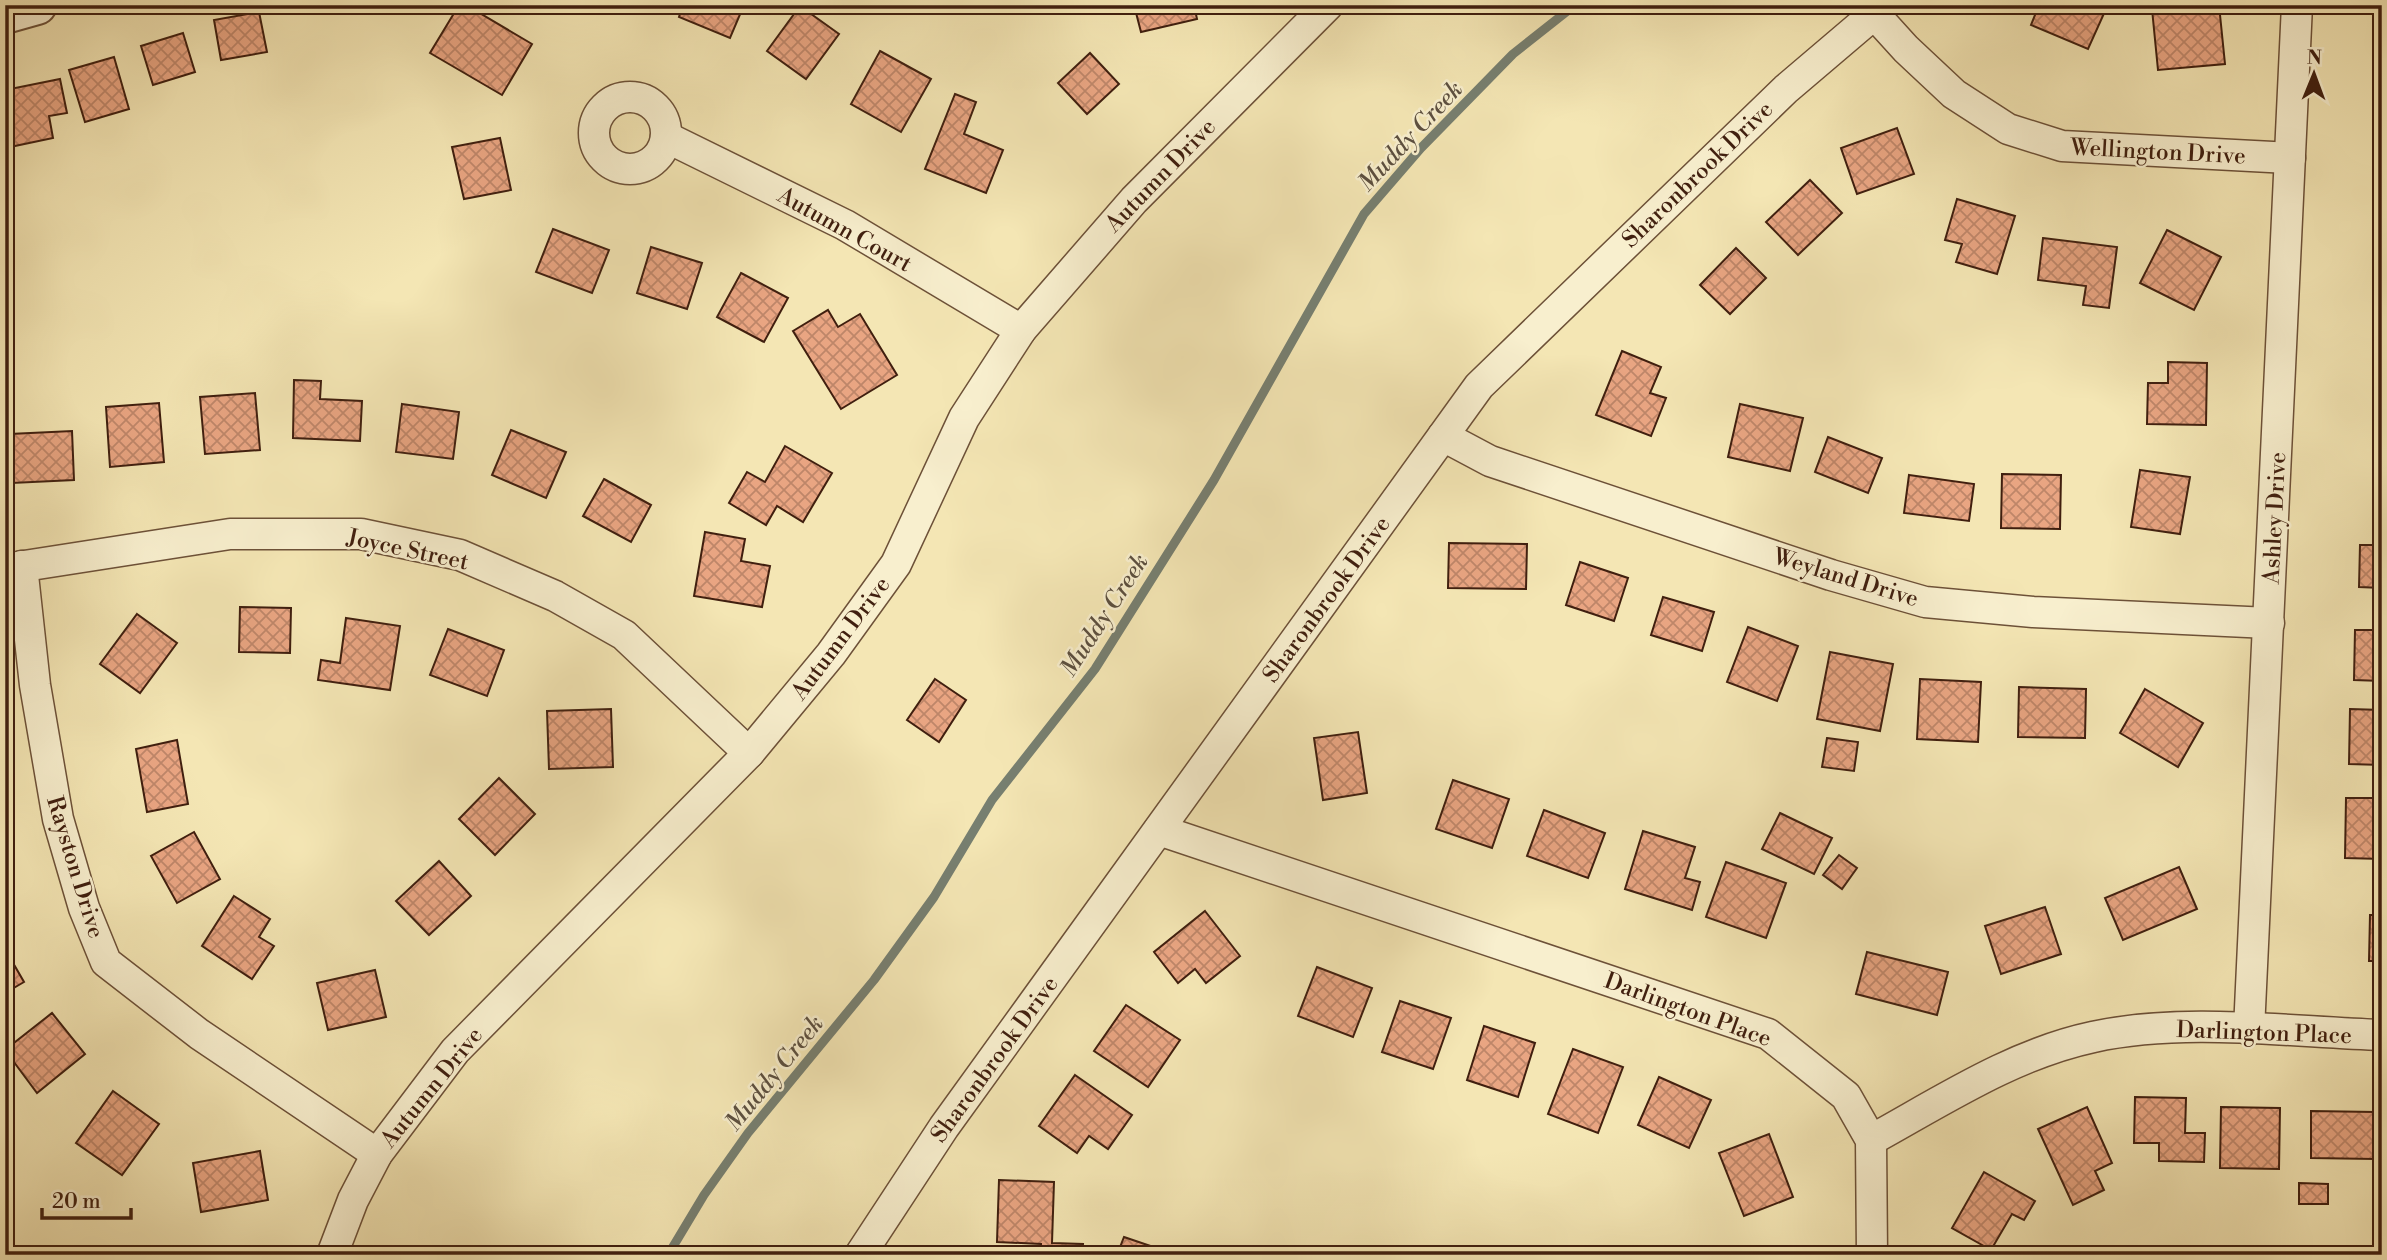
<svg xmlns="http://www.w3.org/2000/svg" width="2387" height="1260" font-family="'Libre Bodoni',serif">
  <defs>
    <pattern id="cemetery-stones" width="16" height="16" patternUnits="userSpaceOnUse" patternTransform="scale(1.75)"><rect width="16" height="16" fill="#bcc48c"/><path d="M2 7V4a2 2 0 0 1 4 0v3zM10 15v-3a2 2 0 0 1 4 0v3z" fill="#a3a878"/></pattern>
    <pattern id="building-cross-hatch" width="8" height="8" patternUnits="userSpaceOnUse" patternTransform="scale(1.75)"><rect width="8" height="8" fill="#e9a582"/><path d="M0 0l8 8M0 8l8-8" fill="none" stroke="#be8669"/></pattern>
  </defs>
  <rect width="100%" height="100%" fill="#f4e6b4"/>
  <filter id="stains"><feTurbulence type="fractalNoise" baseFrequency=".00286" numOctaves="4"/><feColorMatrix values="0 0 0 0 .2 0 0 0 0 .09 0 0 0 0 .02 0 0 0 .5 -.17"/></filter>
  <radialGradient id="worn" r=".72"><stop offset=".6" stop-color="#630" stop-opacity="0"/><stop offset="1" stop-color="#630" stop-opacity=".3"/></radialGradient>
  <path fill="url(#cemetery-stones)" stroke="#7e724e" stroke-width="2" d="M 2102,1248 L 2284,1255 L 2101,1255 Z"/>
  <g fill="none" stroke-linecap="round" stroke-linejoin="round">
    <path stroke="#777f70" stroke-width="9" d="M 668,1255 L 704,1195 L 748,1133 L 874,980 L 934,897 L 992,800 L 1095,669 L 1214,480 L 1364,214 L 1421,148 L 1513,54 L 1575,5"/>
  </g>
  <g fill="url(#building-cross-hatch)" stroke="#401f0f" stroke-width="2">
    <path d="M 459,5 L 466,5 L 532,44 L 502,95 L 430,53 Z"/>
    <path d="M 683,5 L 744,5 L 730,38 L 679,17 Z"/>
    <path d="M 1134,5 L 1194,5 L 1197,19 L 1141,32 Z"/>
    <path d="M 2039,5 L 2097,5 L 2106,9 L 2088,49 L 2031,25 Z"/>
    <path d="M 2193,5 L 2219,5 L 2225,64 L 2158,70 L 2152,9 Z"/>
    <path d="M 800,6 L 839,34 L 806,79 L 767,51 Z"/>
    <path d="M 259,12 L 267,52 L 221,60 L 214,20 Z"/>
    <path d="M 183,33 L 195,72 L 153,85 L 141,46 Z"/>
    <path d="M 880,51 L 931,79 L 901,132 L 851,104 Z"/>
    <path d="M 1090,53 L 1119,84 L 1087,114 L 1058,83 Z"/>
    <path d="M 114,57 L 129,109 L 85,122 L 69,70 Z"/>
    <path d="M 60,79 L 67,113 L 49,116 L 53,138 L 10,147 L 5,125 L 5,90 Z"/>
    <path d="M 955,94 L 976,102 L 964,134 L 1003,150 L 986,193 L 925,169 Z"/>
    <path d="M 1897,128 L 1914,174 L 1857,194 L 1841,148 Z"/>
    <path d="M 500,138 L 511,190 L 464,199 L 452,147 Z"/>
    <path d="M 2377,155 L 2382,155 L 2382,221 L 2375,221 Z"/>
    <path d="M 1810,180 L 1842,213 L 1798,255 L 1766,222 Z"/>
    <path d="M 1957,199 L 2015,216 L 1997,274 L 1956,262 L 1962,244 L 1945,240 Z"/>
    <path d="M 553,229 L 609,250 L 592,293 L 536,272 Z"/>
    <path d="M 2167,230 L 2221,257 L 2194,310 L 2140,283 Z"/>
    <path d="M 2043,238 L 2117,247 L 2109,308 L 2083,305 L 2086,286 L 2038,280 Z"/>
    <path d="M 651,247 L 702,263 L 687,309 L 637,293 Z"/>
    <path d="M 1736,248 L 1766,278 L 1730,314 L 1700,285 Z"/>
    <path d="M 2377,248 L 2382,248 L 2382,320 L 2376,320 Z"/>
    <path d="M 741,273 L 788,298 L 764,342 L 717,317 Z"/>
    <path d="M 828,310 L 838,327 L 860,314 L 897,375 L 841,409 L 793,331 Z"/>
    <path d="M 1622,351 L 1661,367 L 1650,393 L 1666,398 L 1651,436 L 1596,415 Z"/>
    <path d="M 2168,362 L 2207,363 L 2206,425 L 2147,424 L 2148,383 L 2168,383 Z"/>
    <path d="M 294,380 L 321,381 L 320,399 L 362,401 L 360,441 L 293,438 Z"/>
    <path d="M 255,393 L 260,450 L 205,454 L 200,397 Z"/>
    <path d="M 159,403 L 164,462 L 110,467 L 106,407 Z"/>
    <path d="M 402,404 L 459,412 L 453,459 L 396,452 Z"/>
    <path d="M 1740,404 L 1803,418 L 1790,471 L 1728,457 Z"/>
    <path d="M 511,430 L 566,452 L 546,498 L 492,475 Z"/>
    <path d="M 72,431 L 74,480 L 12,483 L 10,434 Z"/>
    <path d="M 1828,437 L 1882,458 L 1868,493 L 1815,472 Z"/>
    <path d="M 2380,442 L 2382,442 L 2382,498 L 2379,498 Z"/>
    <path d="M 785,446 L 832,473 L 803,522 L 777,506 L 766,525 L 729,503 L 747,472 L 765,482 Z"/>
    <path d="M 2140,470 L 2190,477 L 2180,534 L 2131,527 Z"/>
    <path d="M 2002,474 L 2061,475 L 2060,529 L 2001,528 Z"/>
    <path d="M 1909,475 L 1974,484 L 1969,521 L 1904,513 Z"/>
    <path d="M 604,479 L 651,505 L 631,542 L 583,516 Z"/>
    <path d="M 705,532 L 745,539 L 741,561 L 770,566 L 762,607 L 694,596 Z"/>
    <path d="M 1449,543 L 1527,544 L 1526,589 L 1448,588 Z"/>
    <path d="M 2360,545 L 2382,545 L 2382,588 L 2359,587 Z"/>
    <path d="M 1580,562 L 1628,578 L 1614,621 L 1566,605 Z"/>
    <path d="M 1663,597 L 1714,612 L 1702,651 L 1651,635 Z"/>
    <path d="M 240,607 L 291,608 L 290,653 L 239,652 Z"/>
    <path d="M 137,614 L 177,643 L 140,693 L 100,664 Z"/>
    <path d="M 346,618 L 400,626 L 390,690 L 318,680 L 321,660 L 340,663 Z"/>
    <path d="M 1748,627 L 1798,646 L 1777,701 L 1727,682 Z"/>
    <path d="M 448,629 L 504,650 L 487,696 L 430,675 Z"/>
    <path d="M 2355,630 L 2382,630 L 2382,681 L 2354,680 Z"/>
    <path d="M 1830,652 L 1893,664 L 1880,731 L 1817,719 Z"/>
    <path d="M 935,679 L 966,700 L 939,742 L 907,720 Z"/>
    <path d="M 1920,679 L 1981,682 L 1978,742 L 1917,739 Z"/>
    <path d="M 2019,687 L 2086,689 L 2085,738 L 2018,737 Z"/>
    <path d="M 2145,689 L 2203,723 L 2178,767 L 2120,733 Z"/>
    <path d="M 611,709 L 613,767 L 549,769 L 547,711 Z"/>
    <path d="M 2350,709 L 2382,710 L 2382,765 L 2349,764 Z"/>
    <path d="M 1358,732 L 1367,793 L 1323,800 L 1314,738 Z"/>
    <path d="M 1827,738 L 1858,742 L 1854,771 L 1822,767 Z"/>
    <path d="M 177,740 L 188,804 L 147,812 L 136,749 Z"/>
    <path d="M 499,778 L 535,814 L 495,855 L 459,819 Z"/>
    <path d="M 1453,780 L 1509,799 L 1492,848 L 1436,829 Z"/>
    <path d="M 2346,798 L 2382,798 L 2382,859 L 2345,858 Z"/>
    <path d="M 1544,810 L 1605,833 L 1588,878 L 1527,856 Z"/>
    <path d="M 1780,813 L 1832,838 L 1814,874 L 1762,849 Z"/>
    <path d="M 1643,831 L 1695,847 L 1685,878 L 1700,882 L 1692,910 L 1625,889 Z"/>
    <path d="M 194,832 L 220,879 L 177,903 L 151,856 Z"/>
    <path d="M 1839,855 L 1857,868 L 1842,889 L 1823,875 Z"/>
    <path d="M 439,861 L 471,896 L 429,935 L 396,901 Z"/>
    <path d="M 1726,862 L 1786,883 L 1766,938 L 1706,917 Z"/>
    <path d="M 2179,867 L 2197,909 L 2123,940 L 2105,898 Z"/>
    <path d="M 234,896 L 270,919 L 259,937 L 274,946 L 252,979 L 202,946 Z"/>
    <path d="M 2045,907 L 2061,954 L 2001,974 L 1985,926 Z"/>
    <path d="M 1205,911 L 1240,956 L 1206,983 L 1195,969 L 1178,983 L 1154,952 Z"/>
    <path d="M 2370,915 L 2382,915 L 2382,961 L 2369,961 Z"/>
    <path d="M 5,949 L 24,982 L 5,993 Z"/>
    <path d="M 1867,952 L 1948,972 L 1937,1015 L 1856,994 Z"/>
    <path d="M 1317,967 L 1372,988 L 1353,1037 L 1298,1016 Z"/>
    <path d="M 375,970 L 386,1017 L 328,1030 L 317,983 Z"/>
    <path d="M 1400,1001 L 1451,1018 L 1433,1069 L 1382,1052 Z"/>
    <path d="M 1126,1005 L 1180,1040 L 1148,1087 L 1094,1051 Z"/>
    <path d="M 52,1013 L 85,1054 L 37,1093 L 5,1050 Z"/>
    <path d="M 1484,1026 L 1535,1043 L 1518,1097 L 1467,1080 Z"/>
    <path d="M 1573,1049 L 1623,1067 L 1598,1133 L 1548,1114 Z"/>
    <path d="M 1075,1075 L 1132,1115 L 1108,1149 L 1089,1136 L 1077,1153 L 1039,1126 Z"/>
    <path d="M 1659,1077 L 1711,1100 L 1689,1148 L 1638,1125 Z"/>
    <path d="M 113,1091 L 159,1124 L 122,1175 L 76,1143 Z"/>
    <path d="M 2135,1097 L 2186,1098 L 2185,1133 L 2205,1133 L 2204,1162 L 2159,1161 L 2159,1143 L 2134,1143 Z"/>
    <path d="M 2087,1107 L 2112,1163 L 2095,1171 L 2104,1190 L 2073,1205 L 2038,1129 Z"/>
    <path d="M 2221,1107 L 2280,1108 L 2279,1169 L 2220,1168 Z"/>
    <path d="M 2311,1111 L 2375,1112 L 2374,1159 L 2311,1158 Z"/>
    <path d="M 1769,1134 L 1793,1197 L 1744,1216 L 1719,1153 Z"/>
    <path d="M 260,1151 L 268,1200 L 201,1212 L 193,1163 Z"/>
    <path d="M 1984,1172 L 2035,1201 L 2024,1220 L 2012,1214 L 1991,1250 L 1952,1228 Z"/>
    <path d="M 999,1180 L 1054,1182 L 1052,1243 L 1083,1244 L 1082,1255 L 1041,1255 L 1041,1244 L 997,1242 Z"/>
    <path d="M 2299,1183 L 2328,1184 L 2328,1204 L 2299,1204 Z"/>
    <path d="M 1124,1237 L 1177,1255 L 1117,1255 Z"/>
  </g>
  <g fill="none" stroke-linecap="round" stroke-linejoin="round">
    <defs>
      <g id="minor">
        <path d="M 1866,5 L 1906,49 L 1954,94 L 2008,129 L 2062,146 L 2290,158"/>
        <circle cx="630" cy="133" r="36"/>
        <path d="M 666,137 L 845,225 L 1021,330"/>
        <path d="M 1443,436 L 1490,461 L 1831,575 L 1925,602 L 2033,612 L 2269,623"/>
        <path d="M 22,566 L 35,685 L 58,819 L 84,908 L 106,962 L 199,1034 L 377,1154"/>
        <path d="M 5,569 L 230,534 L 361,534 L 460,555 L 555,596 L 624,635 L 749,753"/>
        <path d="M 1159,830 L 1768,1034 L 1846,1096 L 1871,1140 L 1872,1255"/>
        <path d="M 2249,1030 L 2297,5"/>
        <path d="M 1871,1140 C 1942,1101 2013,1054 2093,1037 C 2184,1017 2290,1032 2382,1035"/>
        <path d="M 332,1255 L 353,1200 L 377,1154 L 455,1051 L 749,753 L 831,654 L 896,564 L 964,418 L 1021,330 L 1134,200 L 1328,5"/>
        <path d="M 860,1255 L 944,1127 L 1479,386 L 1786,89 L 1873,15"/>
      </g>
      <path id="tertiary" d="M 5,14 L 37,5"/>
    </defs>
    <use href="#minor" stroke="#6d5138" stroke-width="33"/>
    <use href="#tertiary" stroke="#6d5138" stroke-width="42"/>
    <use href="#minor" stroke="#f8efce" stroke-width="30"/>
    <use href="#tertiary" stroke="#f8efce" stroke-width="38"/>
  </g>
  <g text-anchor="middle" stroke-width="5" stroke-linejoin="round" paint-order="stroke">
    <g font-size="23" fill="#401f0f" stroke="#f8efce">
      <text transform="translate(2158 151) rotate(3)" y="8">Wellington Drive</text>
      <text transform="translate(1697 174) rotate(-44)" y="8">Sharonbrook Drive</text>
      <text transform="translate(1160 175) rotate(-46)" y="8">Autumn Drive</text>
      <text transform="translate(845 229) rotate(29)" y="8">Autumn Court</text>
      <text transform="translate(2274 518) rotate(-87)" y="8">Ashley Drive</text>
      <text transform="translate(408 549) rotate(12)" y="8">Joyce Street</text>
      <text transform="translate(1846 577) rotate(17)" y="8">Weyland Drive</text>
      <text transform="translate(1326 599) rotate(-54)" y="8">Sharonbrook Drive</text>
      <text transform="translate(840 638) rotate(-53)" y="8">Autumn Drive</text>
      <text transform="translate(76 867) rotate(73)" y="8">Rayston Drive</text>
      <text transform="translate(1688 1009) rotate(20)" y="8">Darlington Place</text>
      <text transform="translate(2264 1032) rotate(2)" y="8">Darlington Place</text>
      <text transform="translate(994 1059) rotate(-54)" y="8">Sharonbrook Drive</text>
      <text transform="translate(431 1087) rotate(-51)" y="8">Autumn Drive</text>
    </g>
    <g font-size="24" font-style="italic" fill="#5c4f3f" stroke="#f8efce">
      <text transform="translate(1410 136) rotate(-47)" y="8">Muddy Creek</text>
      <text transform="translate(1104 615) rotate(-57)" y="8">Muddy Creek</text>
      <text transform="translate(774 1073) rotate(-51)" y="8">Muddy Creek</text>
    </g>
  </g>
  <rect width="2387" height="1260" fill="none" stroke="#f4e6b4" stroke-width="28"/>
  <rect x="7" y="7" width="2373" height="1246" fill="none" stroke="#401f0f" stroke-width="3.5"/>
  <rect x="14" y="14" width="2359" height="1232" fill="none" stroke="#401f0f" stroke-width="2"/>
  <g transform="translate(2314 74) rotate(1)" stroke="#f8efce" stroke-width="5" paint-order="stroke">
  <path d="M0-5L12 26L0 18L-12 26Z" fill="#401f0f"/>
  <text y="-10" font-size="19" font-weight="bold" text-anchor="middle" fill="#401f0f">N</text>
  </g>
  <path d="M42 1208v10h89v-10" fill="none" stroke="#401f0f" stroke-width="3.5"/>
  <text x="52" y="1208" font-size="21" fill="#401f0f" stroke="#f8efce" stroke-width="5" paint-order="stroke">20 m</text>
  <rect width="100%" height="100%" filter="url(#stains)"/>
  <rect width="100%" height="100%" fill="url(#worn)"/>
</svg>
